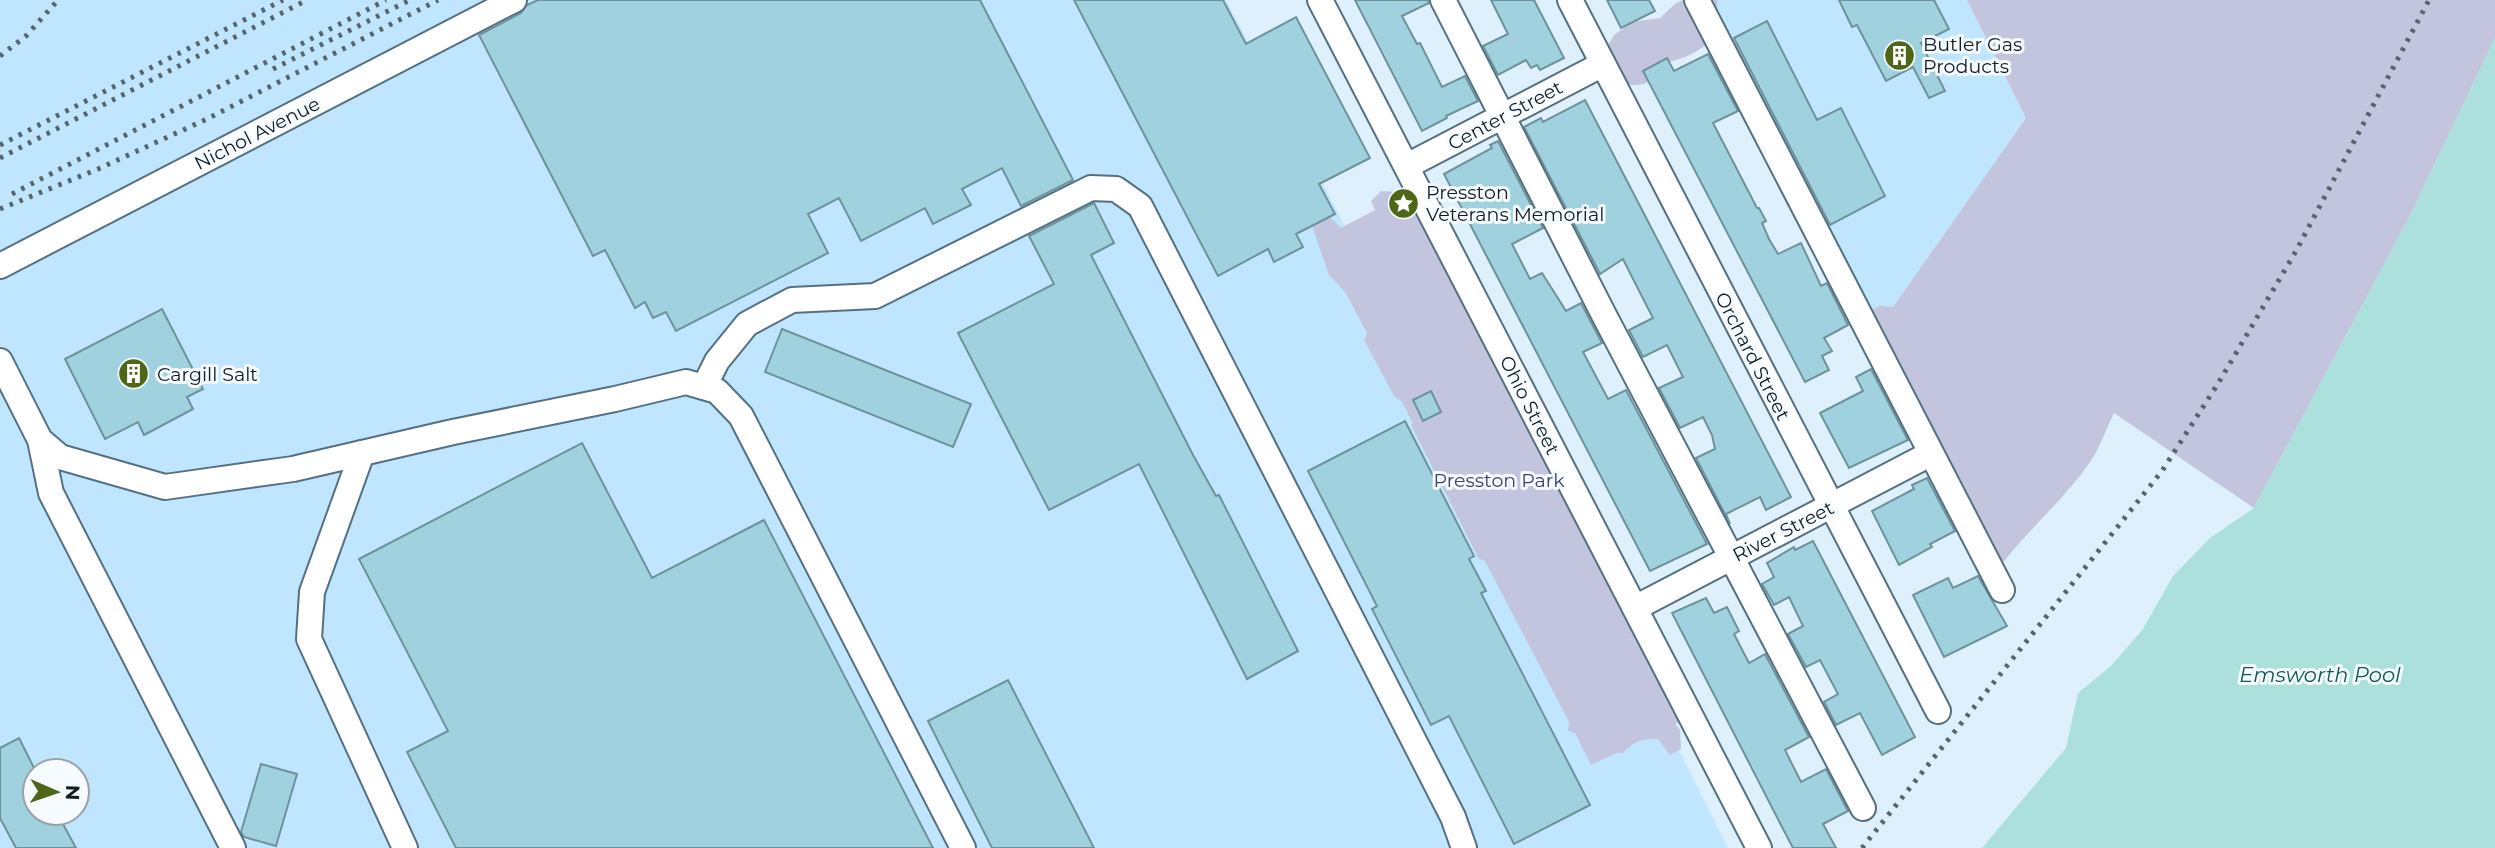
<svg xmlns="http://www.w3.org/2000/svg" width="2495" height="848" font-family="Montserrat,sans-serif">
  <rect width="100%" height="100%" fill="#def0fc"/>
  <g fill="#c0e6ff" fill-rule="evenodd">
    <path d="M 0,0 L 1226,0 L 1345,226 L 1591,765 L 1668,728 L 1728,848 L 0,848 ZM 35,771 L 77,771 L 77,813 L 35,813 Z"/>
    <path d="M 1697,0 L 1967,0 L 2026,118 L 1880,326 L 1868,332 Z"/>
  </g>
  <g fill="#c2c5dd">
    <path d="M 1683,0 L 1718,0 C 1716,8 1719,15 1719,22 C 1717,44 1688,58 1669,62 C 1653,85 1642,89 1615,82 L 1602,56 L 1614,35 L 1632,22 L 1660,18 L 1676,3 Z"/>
    <path d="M 1967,0 L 2495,0 L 2495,38 L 2410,216 L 2254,508 L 2114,413 C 2106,429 2100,448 2090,462 C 2062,503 2022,534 1994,575 L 1869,311 L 1880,306 L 1893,307 L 2026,118 Z"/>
    <path d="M 1381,191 L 1397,192 L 1401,197 L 1406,194 L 1413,206 L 1427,208 L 1450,278 L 1681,721 L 1675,724 L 1680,730 L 1681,749 L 1670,755 L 1658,739 C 1644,738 1633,742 1623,753 L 1616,753 L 1591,765 L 1575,733 L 1568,731 L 1569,722 L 1485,561 L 1479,559 L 1411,425 L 1413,423 L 1402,402 L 1394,396 L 1364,340 L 1367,333 L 1345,292 L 1329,275 L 1312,226 L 1330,217 L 1341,228 L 1375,210 L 1371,201 Z"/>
  </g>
  <path fill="#abe0dd" d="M 2495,38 L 2495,848 L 1982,848 L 2066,748 L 2078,693 L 2111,666 L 2143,629 L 2173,576 L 2210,538 L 2254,508 L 2410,216 Z"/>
  <g fill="#9fd2de" stroke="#6e929a" stroke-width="2">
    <path d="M 538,0 L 980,0 L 1073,180 L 1021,206 L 1002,168 L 962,189 L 971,205 L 933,224 L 925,208 L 861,241 L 839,198 L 808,214 L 828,253 L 676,331 L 666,312 L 653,318 L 645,302 L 635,308 L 605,250 L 593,256 L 479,35 L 521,13 L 527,5 Z"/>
    <path d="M 1074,0 L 1223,0 L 1246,44 L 1296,17 L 1370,158 L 1319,184 L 1335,214 L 1296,234 L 1303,247 L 1274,262 L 1268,249 L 1218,276 Z"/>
    <path d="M 1355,0 L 1428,0 L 1429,3 L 1402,16 L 1417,44 L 1420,43 L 1442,87 L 1465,76 L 1478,101 L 1446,116 L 1447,118 L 1422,131 Z"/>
    <path d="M 1491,0 L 1534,0 L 1564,58 L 1540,70 L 1537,65 L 1531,68 L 1526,60 L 1498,75 L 1483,46 L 1508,34 Z"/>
    <path d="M 1607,0 L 1649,0 L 1655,11 L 1621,28 Z"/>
    <path d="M 1839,0 L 1934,0 L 1949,29 L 1921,43 L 1945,91 L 1929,98 L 1913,67 L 1886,81 L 1857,25 L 1852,27 Z"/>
    <path d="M 1767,21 L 1817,120 L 1841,108 L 1885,196 L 1830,225 L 1734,38 Z"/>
    <path d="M 1708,54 L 1738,111 L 1713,123 L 1757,208 L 1759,208 L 1766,221 L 1762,223 L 1769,239 L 1778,254 L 1801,243 L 1821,286 L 1827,283 L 1848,325 L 1824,338 L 1832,351 L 1822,356 L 1829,370 L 1805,382 L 1643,71 L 1667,58 L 1674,71 Z"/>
    <path d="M 1585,100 L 1791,497 L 1766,510 L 1760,497 L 1726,514 L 1730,524 L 1696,458 L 1715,449 L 1712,435 L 1703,417 L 1680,428 L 1659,388 L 1683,377 L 1667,345 L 1643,357 L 1629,330 L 1653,318 L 1631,275 L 1623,259 L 1600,274 L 1524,127 L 1541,118 L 1543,122 Z"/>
    <path d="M 1498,141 L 1543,228 L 1512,244 L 1530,279 L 1542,273 L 1566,311 L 1581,303 L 1602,343 L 1583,352 L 1608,399 L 1626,390 L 1707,544 L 1650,571 L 1444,174 L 1492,148 L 1490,145 Z"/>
    <path d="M 1094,203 L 1114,243 L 1091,255 L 1193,455 L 1216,496 L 1219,495 L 1298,651 L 1247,679 L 1139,464 L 1049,510 L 958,333 L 1054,284 L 1029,236 Z"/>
    <path d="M 162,309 L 203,389 L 187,397 L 193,409 L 144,435 L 138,422 L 105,439 L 65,359 Z"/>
    <path d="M 782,329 L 971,404 L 953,447 L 765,372 Z"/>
    <path d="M 1871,369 L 1908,440 L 1849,468 L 1820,413 L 1863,391 L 1856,377 Z"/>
    <path d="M 1431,391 L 1441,412 L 1423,421 L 1413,400 Z"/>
    <path d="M 1405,421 L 1474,556 L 1469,559 L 1486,591 L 1481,593 L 1590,805 L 1514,844 L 1449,716 L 1431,725 L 1372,609 L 1377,606 L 1308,471 Z"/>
    <path d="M 582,443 L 652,578 L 764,520 L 933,848 L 456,848 L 407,752 L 448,731 L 359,559 Z"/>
    <path d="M 1927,478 L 1955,531 L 1930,544 L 1932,547 L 1899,565 L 1872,511 L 1914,489 L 1912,485 Z"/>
    <path d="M 1813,541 L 1915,737 L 1882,755 L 1860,713 L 1836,725 L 1824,702 L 1838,694 L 1820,660 L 1806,667 L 1788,634 L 1803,626 L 1789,597 L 1774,605 L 1762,584 L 1774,577 L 1767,563 L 1794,547 L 1795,550 Z"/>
    <path d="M 1978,576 L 2007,626 L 1944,657 L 1913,595 L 1948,578 L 1953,588 Z"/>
    <path d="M 1706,598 L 1714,613 L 1727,607 L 1739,631 L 1734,634 L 1749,663 L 1765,654 L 1809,737 L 1785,750 L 1801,782 L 1826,769 L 1848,811 L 1823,824 L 1836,848 L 1793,848 L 1782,827 L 1672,613 Z"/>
    <path d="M 1008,680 L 1094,848 L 992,848 L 928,721 Z"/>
    <path d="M 19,738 L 35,770 L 35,813 L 57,813 L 76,848 L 16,848 L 0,818 L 0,748 Z"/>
    <path d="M 261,764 L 297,774 L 276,846 L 244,837 L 241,832 Z"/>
  </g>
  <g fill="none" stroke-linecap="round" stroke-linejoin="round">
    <defs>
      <g id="minor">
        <path d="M 1320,0 L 1759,848"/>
        <path d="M 1443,0 L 1605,317 L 1863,808"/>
        <path d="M 1570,0 L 1938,711"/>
        <path d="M 1697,0 L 2002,590"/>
        <path d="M 1407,166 L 1603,64"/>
        <path d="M 0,266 L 514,0"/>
        <path d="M 0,361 L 40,440 L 60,457 L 165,487 L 293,469 L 453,432 L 615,399 L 686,382 L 717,391 L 741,416 L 963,848"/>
        <path d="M 704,387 L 717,361 L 747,324 L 792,300 L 875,296 L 1091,188 L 1116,189 L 1140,206 L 1453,817 L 1464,848"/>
        <path d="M 40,440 L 51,493 L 233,848"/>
        <path d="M 362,453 L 312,592 L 309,639 L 405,848"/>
        <path d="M 1635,608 L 1930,454"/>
      </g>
    </defs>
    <use href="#minor" stroke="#547081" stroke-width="28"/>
    <use href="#minor" stroke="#fff" stroke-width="24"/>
    <g stroke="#56646c" stroke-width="5" stroke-dasharray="3.5 7" stroke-linecap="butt">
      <path d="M 0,56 L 26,36 L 58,0"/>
      <path d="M 273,69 L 410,0"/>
      <path d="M 0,145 L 283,0"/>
      <path d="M 0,158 L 307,0"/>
      <path d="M 12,194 L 386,0"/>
      <path d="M 0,209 L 98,169 L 207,119 L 438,0"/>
      <path d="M 1862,848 L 2162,471 L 2219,382 L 2296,251 L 2429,0"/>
    </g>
  </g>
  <defs>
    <symbol id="building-disc" viewBox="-11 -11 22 22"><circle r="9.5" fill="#4e6717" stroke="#f5fbff"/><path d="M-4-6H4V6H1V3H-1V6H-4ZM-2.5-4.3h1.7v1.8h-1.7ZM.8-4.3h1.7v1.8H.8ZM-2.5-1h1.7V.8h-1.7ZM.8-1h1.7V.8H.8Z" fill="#fff"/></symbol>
    <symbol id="sight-disc" viewBox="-11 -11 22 22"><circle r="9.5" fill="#4e6717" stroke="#f5fbff"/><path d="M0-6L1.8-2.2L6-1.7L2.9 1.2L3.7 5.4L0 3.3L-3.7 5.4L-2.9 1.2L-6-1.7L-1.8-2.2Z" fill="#fff"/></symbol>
  </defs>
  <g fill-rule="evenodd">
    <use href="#building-disc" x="1882" y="38" width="35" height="35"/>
    <use href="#sight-disc" x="1386" y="186" width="35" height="35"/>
    <use href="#building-disc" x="116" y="356" width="35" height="35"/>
  </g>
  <g text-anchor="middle" stroke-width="6" stroke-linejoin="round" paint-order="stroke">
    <g font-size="19" fill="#101c22" stroke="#f5fbff" text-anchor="start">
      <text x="1923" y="51">Butler Gas<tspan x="1923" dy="22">Products</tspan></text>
      <text x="1426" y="199">Presston<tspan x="1426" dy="22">Veterans Memorial</tspan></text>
      <text x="157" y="381">Cargill Salt</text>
    </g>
    <g font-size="19" fill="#101c22" stroke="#f5fbff">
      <text transform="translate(1505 115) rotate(-28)" y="7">Center Street</text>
      <text transform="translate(257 133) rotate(-27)" y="7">Nichol Avenue</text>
      <text transform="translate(1753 356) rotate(63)" y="7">Orchard Street</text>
      <text transform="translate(1530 405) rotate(63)" y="7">Ohio Street</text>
      <text transform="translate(1783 531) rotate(-27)" y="7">River Street</text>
    </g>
    <g font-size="19" fill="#3d3f72" stroke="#f5fbff">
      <text x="1499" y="487">Presston Park</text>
    </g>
    <g font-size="21" font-style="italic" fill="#0d5956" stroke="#f5fbff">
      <text x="2320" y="682">Emsworth Pool</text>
    </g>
  </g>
  <g transform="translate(56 792) rotate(92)"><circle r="33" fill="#f5fbff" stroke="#99a2a7" stroke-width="2"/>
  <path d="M0-5L12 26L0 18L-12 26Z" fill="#4e6717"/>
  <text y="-10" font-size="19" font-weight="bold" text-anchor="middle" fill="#101c22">N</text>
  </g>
</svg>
